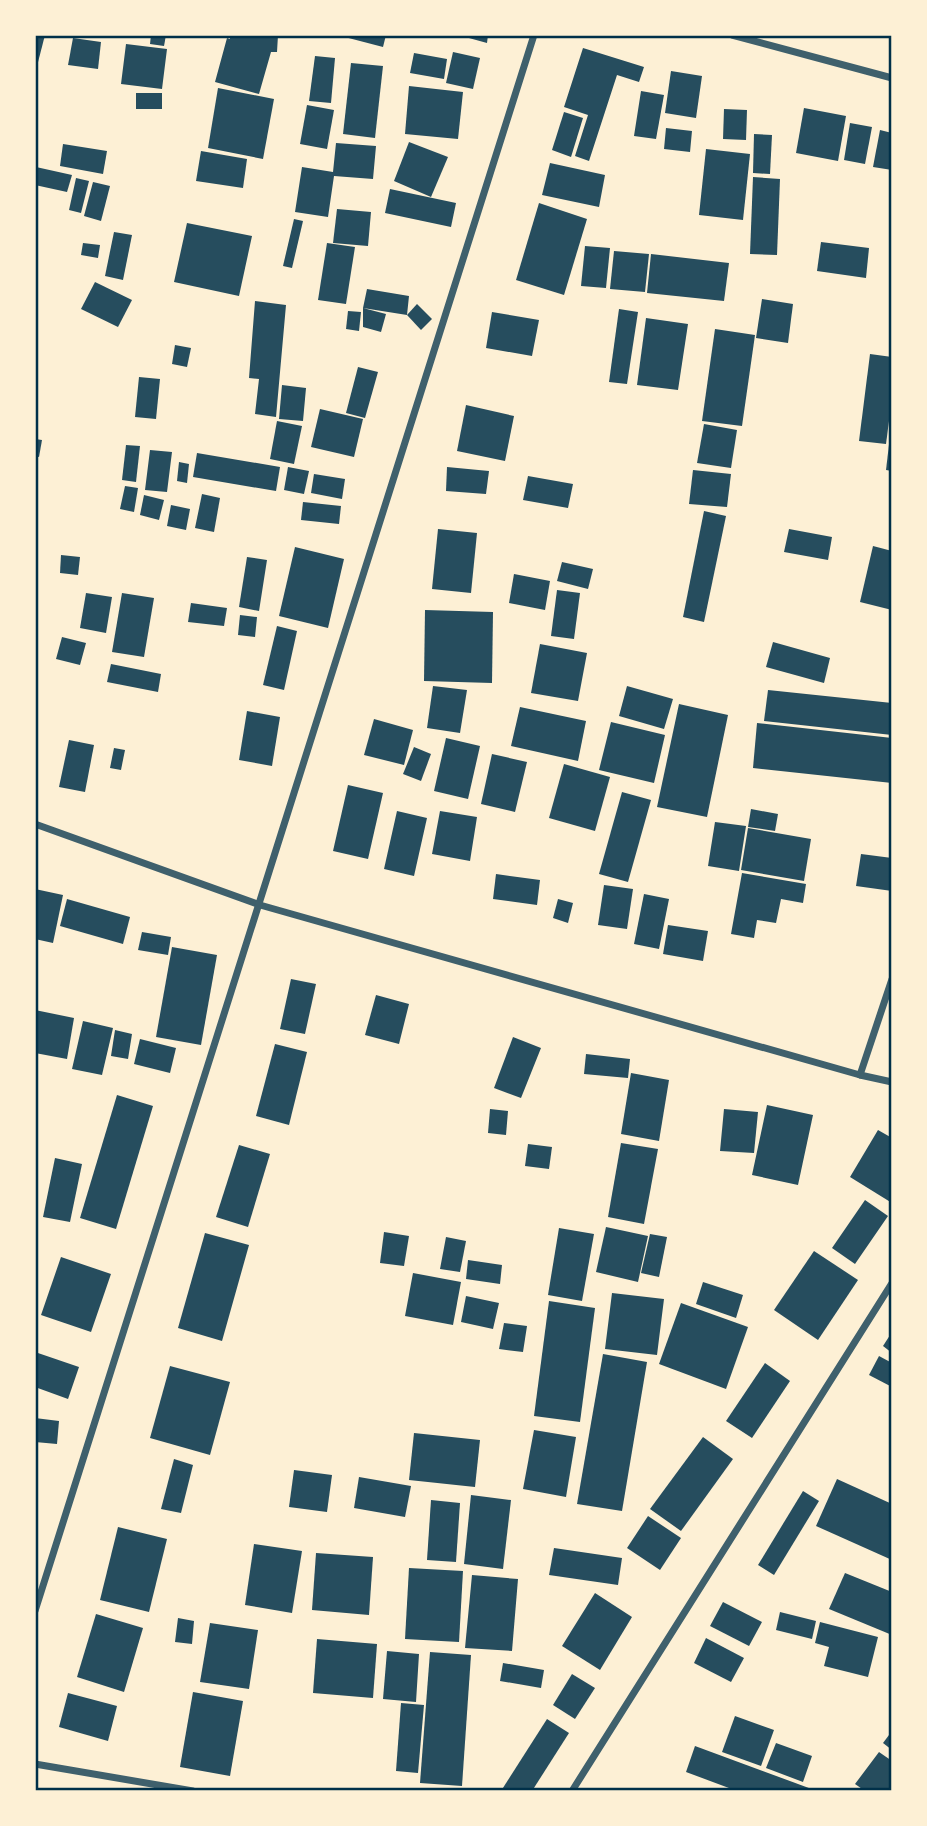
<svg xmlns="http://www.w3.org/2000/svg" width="927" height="1826" font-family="'PT Sans',sans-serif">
  <rect width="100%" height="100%" fill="#fdf0d5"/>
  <g fill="#264d5e">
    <path d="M 35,35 L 45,35 L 36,70 L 35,70 Z"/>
    <path d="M 151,35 L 166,35 L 164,46 L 150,44 Z"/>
    <path d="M 230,35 L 278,35 L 277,52 L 271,52 L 259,94 L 215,82 L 227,38 L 230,39 Z"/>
    <path d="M 337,35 L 386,35 L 383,47 Z"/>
    <path d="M 458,35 L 488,35 L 487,43 Z"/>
    <path d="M 73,38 L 101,42 L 98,69 L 68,65 Z"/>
    <path d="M 126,44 L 167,49 L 162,89 L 121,84 Z"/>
    <path d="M 583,48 L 644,67 L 639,82 L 617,75 L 589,161 L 575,156 L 588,115 L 564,107 Z"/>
    <path d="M 453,52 L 480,58 L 473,89 L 446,83 Z"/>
    <path d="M 414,53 L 447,59 L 444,79 L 410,73 Z"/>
    <path d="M 315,56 L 335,58 L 331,103 L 309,101 Z"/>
    <path d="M 351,63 L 383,66 L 375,138 L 343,134 Z"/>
    <path d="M 671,71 L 702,76 L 696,118 L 665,113 Z"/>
    <path d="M 409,86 L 463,92 L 458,139 L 405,134 Z"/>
    <path d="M 218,88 L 274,99 L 263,159 L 208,148 Z"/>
    <path d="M 641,91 L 664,95 L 656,139 L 634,136 Z"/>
    <rect x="136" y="93" width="26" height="16"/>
    <path d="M 307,105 L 334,110 L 327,149 L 300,144 Z"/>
    <path d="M 804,108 L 846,116 L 838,161 L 796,153 Z"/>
    <path d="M 724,109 L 747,110 L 746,140 L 723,139 Z"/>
    <path d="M 564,112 L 583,118 L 571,157 L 552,150 Z"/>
    <path d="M 850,123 L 872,127 L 865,164 L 844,160 Z"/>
    <path d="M 666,128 L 692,131 L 690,152 L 664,149 Z"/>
    <path d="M 880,130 L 892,133 L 892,170 L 873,167 Z"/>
    <path d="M 754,134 L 772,135 L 770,174 L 753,173 Z"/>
    <path d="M 409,142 L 448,157 L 431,197 L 394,181 Z"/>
    <path d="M 336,143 L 376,146 L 373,179 L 334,176 L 328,217 L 295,212 L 302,167 L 333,172 Z"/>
    <path d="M 63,144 L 107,151 L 103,174 L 60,166 Z"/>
    <path d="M 706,149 L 750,154 L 743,220 L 699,215 Z"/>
    <path d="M 201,151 L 247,159 L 243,188 L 196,181 Z"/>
    <path d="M 550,163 L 605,175 L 599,207 L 542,195 Z"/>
    <path d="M 36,167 L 72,175 L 67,192 L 35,185 Z"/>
    <path d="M 753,177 L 780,179 L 777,255 L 750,254 Z"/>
    <path d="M 76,178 L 89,181 L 81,213 L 69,210 Z"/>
    <path d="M 93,182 L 110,186 L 101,221 L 84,216 Z"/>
    <path d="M 390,189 L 456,203 L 451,227 L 385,213 Z"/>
    <path d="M 539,203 L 587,219 L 564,295 L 516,280 Z"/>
    <path d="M 337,209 L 371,212 L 368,246 L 333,243 Z"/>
    <path d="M 294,219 L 303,221 L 292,268 L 283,266 Z"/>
    <path d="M 187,223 L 252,236 L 239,296 L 174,282 Z"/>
    <path d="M 114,232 L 132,235 L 123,280 L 105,276 Z"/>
    <path d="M 821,242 L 869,248 L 866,278 L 817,271 Z"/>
    <path d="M 83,243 L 100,245 L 98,258 L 81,255 Z"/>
    <path d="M 327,243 L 355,247 L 346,304 L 318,300 Z"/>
    <path d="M 585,246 L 610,248 L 606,288 L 581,286 Z"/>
    <path d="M 614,251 L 649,254 L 645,292 L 610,289 Z"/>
    <path d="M 651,254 L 729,263 L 724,301 L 647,293 Z"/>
    <path d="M 95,282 L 132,300 L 118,327 L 81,309 Z"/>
    <path d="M 367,289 L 409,296 L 407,315 L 363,308 L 386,314 L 381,332 L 363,327 L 363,308 Z"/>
    <path d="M 762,299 L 793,304 L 788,343 L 756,338 Z"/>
    <path d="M 255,301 L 286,305 L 276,417 L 255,414 L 259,379 L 249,378 Z"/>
    <path d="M 417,304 L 432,319 L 421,330 L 407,315 Z"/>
    <path d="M 619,309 L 638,312 L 627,384 L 609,382 Z"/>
    <path d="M 348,311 L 361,312 L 359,331 L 346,329 Z"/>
    <path d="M 492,312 L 539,320 L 532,356 L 486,348 Z"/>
    <path d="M 646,318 L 688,324 L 678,390 L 637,385 Z"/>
    <path d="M 715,329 L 755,335 L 742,426 L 702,421 Z"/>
    <path d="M 175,345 L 191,348 L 187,367 L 172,364 Z"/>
    <path d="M 870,354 L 892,357 L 892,398 L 886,444 L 859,441 Z"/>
    <path d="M 358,367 L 378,372 L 365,418 L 346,413 Z"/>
    <path d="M 139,377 L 160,379 L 156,419 L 135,417 Z"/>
    <path d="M 282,385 L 306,388 L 303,421 L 279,419 Z"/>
    <path d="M 466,405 L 514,416 L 505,461 L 457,451 Z"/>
    <path d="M 320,409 L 363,419 L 354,457 L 311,447 Z"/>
    <path d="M 277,421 L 302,426 L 294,464 L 270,459 Z"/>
    <path d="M 704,424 L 737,430 L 731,468 L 697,463 Z"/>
    <path d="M 890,436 L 892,436 L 892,471 L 886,470 Z"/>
    <path d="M 35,439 L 42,440 L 39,457 L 35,456 Z"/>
    <path d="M 126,445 L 140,446 L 136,482 L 122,480 Z"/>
    <path d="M 150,450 L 172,452 L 167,492 L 145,490 Z"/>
    <path d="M 197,453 L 280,467 L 276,491 L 193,477 Z"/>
    <path d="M 179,462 L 189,464 L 187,483 L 177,481 Z"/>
    <path d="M 288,467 L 309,471 L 304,494 L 284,490 Z"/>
    <path d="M 447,467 L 489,471 L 486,494 L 446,491 Z"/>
    <path d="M 693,470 L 731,474 L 727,507 L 689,504 Z"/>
    <path d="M 314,474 L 345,479 L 342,499 L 311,493 Z"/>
    <path d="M 528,476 L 573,484 L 568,508 L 523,500 Z"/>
    <path d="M 125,486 L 138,488 L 134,512 L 120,509 Z"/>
    <path d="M 202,494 L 220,498 L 214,532 L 195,528 Z"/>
    <path d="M 144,495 L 164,500 L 159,520 L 140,515 Z"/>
    <path d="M 303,502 L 341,506 L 339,524 L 301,520 Z"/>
    <path d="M 171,505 L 190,509 L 186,530 L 167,526 Z"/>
    <path d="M 704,511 L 726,516 L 704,622 L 683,617 Z"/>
    <path d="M 438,529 L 477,533 L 471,593 L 432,589 Z"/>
    <path d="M 789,529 L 832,537 L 828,560 L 784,552 Z"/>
    <path d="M 873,546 L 892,551 L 892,610 L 860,602 Z"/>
    <path d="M 295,547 L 344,559 L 328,628 L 279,616 Z"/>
    <path d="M 61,555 L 80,557 L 78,575 L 60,573 Z"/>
    <path d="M 247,557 L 267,560 L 259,611 L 239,607 Z"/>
    <path d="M 562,562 L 593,569 L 588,589 L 557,581 Z"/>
    <path d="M 514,574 L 550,581 L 545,610 L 509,603 Z"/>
    <path d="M 557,590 L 580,593 L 574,639 L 551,636 Z"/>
    <path d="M 86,593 L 112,597 L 106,633 L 80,628 Z"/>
    <path d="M 122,593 L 154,598 L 144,657 L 112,652 Z"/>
    <path d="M 191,603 L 227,608 L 224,626 L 188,622 Z"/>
    <path d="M 425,610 L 493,612 L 492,683 L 424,681 Z"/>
    <path d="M 240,615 L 257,617 L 255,637 L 238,635 Z"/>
    <path d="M 277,626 L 297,631 L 284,690 L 263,685 Z"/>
    <path d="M 62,637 L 86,643 L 80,665 L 56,659 Z"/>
    <path d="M 773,642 L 830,658 L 824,683 L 766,667 Z"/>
    <path d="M 540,644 L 587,653 L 578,701 L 531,693 Z"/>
    <path d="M 111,664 L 161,674 L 158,692 L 107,682 Z"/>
    <path d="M 433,686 L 467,690 L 460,733 L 427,728 Z"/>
    <path d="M 627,686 L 673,699 L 664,729 L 619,716 Z"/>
    <path d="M 768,690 L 892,703 L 892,735 L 764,721 Z"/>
    <path d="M 679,704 L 728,715 L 707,817 L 657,807 Z"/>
    <path d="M 520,707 L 586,721 L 578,761 L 511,746 Z"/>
    <path d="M 247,711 L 280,717 L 272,766 L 239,760 Z"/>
    <path d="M 374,719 L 413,730 L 404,765 L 364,755 Z"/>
    <path d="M 611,722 L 665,735 L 654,783 L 599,770 Z"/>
    <path d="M 757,723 L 892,738 L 892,783 L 753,768 Z"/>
    <path d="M 446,738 L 480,746 L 468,799 L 434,791 Z"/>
    <path d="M 69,740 L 94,745 L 85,792 L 59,787 Z"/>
    <path d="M 414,747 L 431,754 L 421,781 L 403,774 Z"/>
    <path d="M 114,748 L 125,750 L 121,770 L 110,768 Z"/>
    <path d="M 492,754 L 527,762 L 515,812 L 481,804 Z"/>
    <path d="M 564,764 L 610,777 L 595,831 L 549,818 Z"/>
    <path d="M 348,785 L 383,793 L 368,859 L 333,851 Z"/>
    <path d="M 622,792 L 651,800 L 628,882 L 599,874 Z"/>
    <path d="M 751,809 L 778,814 L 775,831 L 748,827 Z"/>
    <path d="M 397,811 L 427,818 L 414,876 L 384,869 Z"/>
    <path d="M 440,811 L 477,817 L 470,861 L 432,854 Z"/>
    <path d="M 715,822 L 746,826 L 739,871 L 708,866 Z"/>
    <path d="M 748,828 L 811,839 L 804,881 L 741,870 Z"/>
    <path d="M 861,854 L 892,858 L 892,891 L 856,886 Z"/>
    <path d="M 742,873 L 806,884 L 803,903 L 781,899 L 776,923 L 757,920 L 754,938 L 731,934 Z"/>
    <path d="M 496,874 L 540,880 L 537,905 L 493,899 Z"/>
    <path d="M 604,885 L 633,889 L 627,929 L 598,925 Z"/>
    <path d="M 35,889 L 63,895 L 53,943 L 35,939 Z"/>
    <path d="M 644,894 L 669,899 L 659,949 L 634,944 Z"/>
    <path d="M 67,899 L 130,917 L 123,944 L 60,926 Z"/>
    <path d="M 558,899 L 573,903 L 568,923 L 553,918 Z"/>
    <path d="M 668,925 L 708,931 L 703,961 L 663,954 Z"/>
    <path d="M 142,932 L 171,937 L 168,955 L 138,950 Z"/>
    <path d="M 172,947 L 217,955 L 201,1045 L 156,1037 Z"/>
    <path d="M 291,979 L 316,984 L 305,1034 L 280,1029 Z"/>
    <path d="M 376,995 L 409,1004 L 399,1044 L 365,1035 Z"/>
    <path d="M 35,1010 L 74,1018 L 67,1059 L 35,1053 Z"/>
    <path d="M 83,1021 L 113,1028 L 102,1075 L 72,1069 Z"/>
    <path d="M 115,1030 L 132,1034 L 128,1059 L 111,1056 Z"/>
    <path d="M 513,1037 L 541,1048 L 521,1098 L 494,1088 Z"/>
    <path d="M 140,1039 L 176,1048 L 170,1073 L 134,1064 Z"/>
    <path d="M 275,1044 L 307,1052 L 289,1125 L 256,1116 Z"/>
    <path d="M 586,1054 L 630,1059 L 628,1078 L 584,1074 Z"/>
    <path d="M 631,1073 L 669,1080 L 659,1141 L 621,1134 Z"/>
    <path d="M 117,1095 L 153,1106 L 116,1229 L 80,1218 Z"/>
    <path d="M 767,1105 L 813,1115 L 798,1185 L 752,1175 Z"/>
    <path d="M 490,1109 L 508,1111 L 506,1135 L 488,1133 Z"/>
    <path d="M 724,1109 L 758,1112 L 754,1153 L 720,1151 Z"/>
    <path d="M 878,1130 L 892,1138 L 892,1203 L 850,1177 Z"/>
    <path d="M 621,1143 L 658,1149 L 644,1224 L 608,1217 Z"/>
    <path d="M 528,1144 L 552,1147 L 549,1169 L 525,1166 Z"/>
    <path d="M 239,1145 L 270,1154 L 248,1227 L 216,1217 Z"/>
    <path d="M 55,1158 L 82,1164 L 70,1222 L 43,1217 Z"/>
    <path d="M 865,1200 L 888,1216 L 855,1264 L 832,1248 Z"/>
    <path d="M 606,1227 L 648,1236 L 638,1282 L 596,1272 Z"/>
    <path d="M 559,1228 L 594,1234 L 582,1301 L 548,1295 Z"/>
    <path d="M 384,1232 L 409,1236 L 404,1266 L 380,1263 Z"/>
    <path d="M 205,1233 L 249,1245 L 222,1341 L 178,1328 Z"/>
    <path d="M 650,1234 L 667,1237 L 659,1277 L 641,1273 Z"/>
    <path d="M 446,1237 L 466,1241 L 460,1272 L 440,1269 Z"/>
    <path d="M 814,1251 L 858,1280 L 818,1340 L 774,1310 Z"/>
    <path d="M 61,1257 L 111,1274 L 91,1332 L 41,1315 Z"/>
    <path d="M 468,1260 L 502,1265 L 500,1284 L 466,1279 Z"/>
    <path d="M 413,1273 L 461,1282 L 453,1325 L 405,1316 Z"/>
    <path d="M 703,1282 L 743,1295 L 736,1318 L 696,1304 Z"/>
    <path d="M 612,1293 L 664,1299 L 657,1355 L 605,1349 Z"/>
    <path d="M 466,1296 L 499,1303 L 493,1329 L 461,1322 Z"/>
    <path d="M 549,1301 L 595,1308 L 580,1422 L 534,1416 Z"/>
    <path d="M 681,1303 L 748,1327 L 726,1389 L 659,1364 Z"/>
    <path d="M 504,1323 L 527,1326 L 523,1352 L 499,1349 Z"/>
    <path d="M 892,1332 L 892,1353 L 883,1346 Z"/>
    <path d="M 35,1352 L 79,1367 L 68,1399 L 35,1387 Z"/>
    <path d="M 603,1354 L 647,1362 L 622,1511 L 577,1504 Z"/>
    <path d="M 879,1356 L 892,1363 L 892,1387 L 869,1375 Z"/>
    <path d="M 765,1363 L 790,1381 L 752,1438 L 726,1421 Z"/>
    <path d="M 170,1366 L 230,1382 L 210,1455 L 150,1438 Z"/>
    <path d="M 35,1418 L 59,1421 L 57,1444 L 35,1442 Z"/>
    <path d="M 534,1430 L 576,1437 L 566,1497 L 523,1489 Z"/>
    <path d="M 414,1433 L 480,1440 L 475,1487 L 409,1480 Z"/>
    <path d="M 703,1437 L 733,1459 L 681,1531 L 650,1509 Z"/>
    <path d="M 174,1459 L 193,1465 L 181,1513 L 161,1509 Z"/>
    <path d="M 294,1470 L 332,1475 L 327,1512 L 289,1507 Z"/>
    <path d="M 359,1477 L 411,1486 L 405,1517 L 354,1508 Z"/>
    <path d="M 837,1479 L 892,1504 L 892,1560 L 816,1526 Z"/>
    <path d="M 803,1491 L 819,1501 L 774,1575 L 758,1565 Z"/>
    <path d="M 471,1495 L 511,1500 L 503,1569 L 464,1564 Z"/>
    <path d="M 431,1500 L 460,1503 L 456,1562 L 427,1560 Z"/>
    <path d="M 648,1516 L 681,1538 L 660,1570 L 627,1548 Z"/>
    <path d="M 118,1527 L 167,1539 L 149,1612 L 100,1600 Z"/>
    <path d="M 254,1544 L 302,1551 L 292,1613 L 245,1605 Z"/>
    <path d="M 554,1548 L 622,1558 L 618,1585 L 549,1575 Z"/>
    <path d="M 316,1553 L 373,1557 L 369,1615 L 312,1610 Z"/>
    <path d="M 409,1568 L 463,1571 L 459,1642 L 405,1639 Z"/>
    <path d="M 845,1573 L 892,1592 L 892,1635 L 829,1609 Z"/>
    <path d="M 472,1575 L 518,1579 L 512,1651 L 465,1648 Z"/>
    <path d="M 595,1593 L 632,1617 L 600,1670 L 562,1646 Z"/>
    <path d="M 723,1602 L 762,1622 L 749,1646 L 710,1626 Z"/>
    <path d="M 780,1612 L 816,1621 L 812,1639 L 776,1630 Z"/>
    <path d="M 96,1614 L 143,1628 L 124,1692 L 77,1677 Z"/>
    <path d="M 178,1618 L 194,1621 L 192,1644 L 175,1642 Z"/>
    <path d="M 820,1622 L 878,1637 L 868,1677 L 824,1666 L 829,1647 L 815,1643 Z"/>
    <path d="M 210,1623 L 258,1630 L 249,1689 L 200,1682 Z"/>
    <path d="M 706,1638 L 744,1658 L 731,1682 L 694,1663 Z"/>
    <path d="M 317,1639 L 377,1644 L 373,1698 L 313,1693 Z"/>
    <path d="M 387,1651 L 419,1654 L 416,1702 L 383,1699 Z"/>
    <path d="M 430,1652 L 471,1655 L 462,1786 L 420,1783 Z"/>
    <path d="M 503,1663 L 544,1670 L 541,1688 L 500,1681 Z"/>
    <path d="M 572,1674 L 595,1688 L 575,1719 L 553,1705 Z"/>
    <path d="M 193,1692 L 243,1701 L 230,1776 L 180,1767 Z"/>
    <path d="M 68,1693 L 117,1706 L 108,1741 L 59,1727 Z"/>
    <path d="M 401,1703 L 424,1705 L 418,1773 L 396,1771 Z"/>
    <path d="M 735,1716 L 774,1730 L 761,1766 L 722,1752 Z"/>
    <path d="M 547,1719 L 569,1733 L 532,1791 L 501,1791 Z"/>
    <path d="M 892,1731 L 892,1750 L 883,1743 Z"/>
    <path d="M 776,1743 L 812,1756 L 803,1782 L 766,1768 Z"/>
    <path d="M 695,1746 L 817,1791 L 737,1791 L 686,1772 Z"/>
    <path d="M 879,1752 L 892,1761 L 892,1791 L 865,1791 L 855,1784 Z"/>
  </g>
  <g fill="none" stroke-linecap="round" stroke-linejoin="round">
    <g stroke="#3f606c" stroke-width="7">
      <path d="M 732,35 L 892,78"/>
      <path d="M 35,824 L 260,905 L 860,1075 L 892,1082"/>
      <path d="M 860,1075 L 892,979"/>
      <path d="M 35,1611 L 534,35"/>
      <path d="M 35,1764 L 193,1791"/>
      <path d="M 572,1791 L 892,1283"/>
    </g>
  </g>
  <rect width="927" height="1826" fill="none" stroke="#fdf0d5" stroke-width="74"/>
  <rect x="37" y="37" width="853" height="1752" fill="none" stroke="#003049" stroke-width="2.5"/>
</svg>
